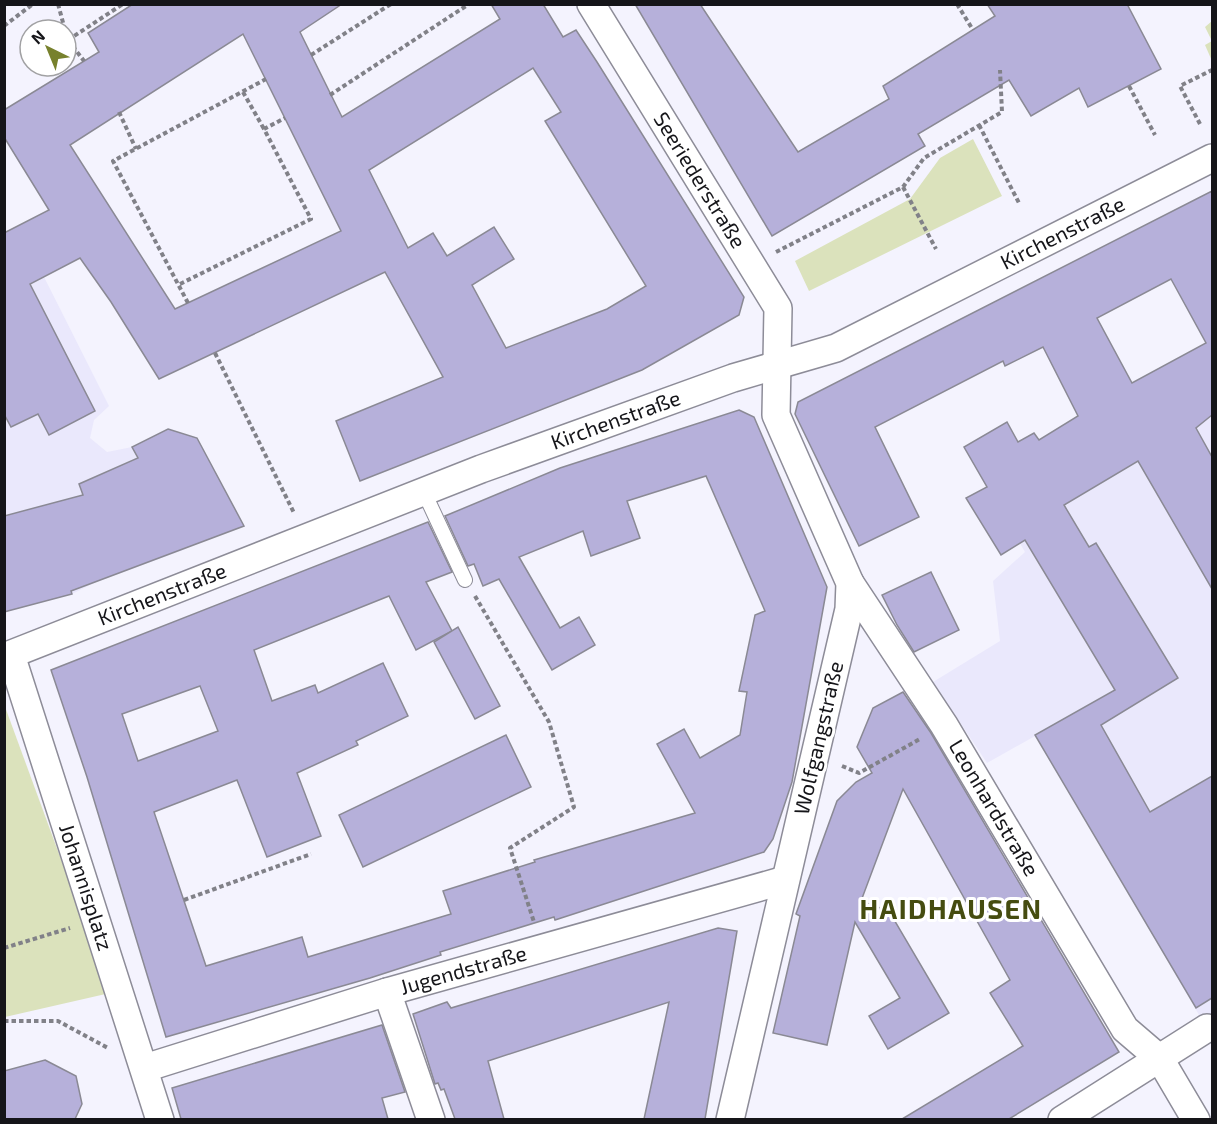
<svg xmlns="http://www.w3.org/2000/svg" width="1217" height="1124" font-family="'Exo 2',sans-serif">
  <rect width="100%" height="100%" fill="#f4f3fe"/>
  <g fill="#eae8fc">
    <path d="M 4,233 L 44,277 L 109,406 L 94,420 L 90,438 L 107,452 L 132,447 L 186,549 L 96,582 L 72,594 L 5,612 Z"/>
    <path d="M 1212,376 L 1212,1037 L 1124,887 L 1128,885 L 1112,858 L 1109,860 L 1035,736 L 987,763 L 933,682 L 1000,641 L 993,581 L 1025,552 L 996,503 Z"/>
  </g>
  <g fill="#dbe2bc">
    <path d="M 1212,21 L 1212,61 L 1205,45 L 1212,41 L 1205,27 Z"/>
    <path d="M 973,139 L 1002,196 L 809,291 L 795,261 L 910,199 L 940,158 Z"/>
    <path d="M 4,704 L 110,993 L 5,1017 L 4,1017 Z"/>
  </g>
  <g fill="#b6b0da" stroke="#8a8994" stroke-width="1.5" fill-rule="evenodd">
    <path d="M 133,4 L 342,4 L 300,32 L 342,117 L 500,19 L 491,4 L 543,4 L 563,37 L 576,30 L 597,62 L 744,297 L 739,315 L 642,370 L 360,481 L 336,421 L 443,377 L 385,272 L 159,379 L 111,302 L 80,258 L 30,284 L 95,411 L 49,435 L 38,414 L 11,427 L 4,414 L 4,233 L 49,210 L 4,137 L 4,110 L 99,52 L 88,33 ZM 243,34 L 341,231 L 175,309 L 70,145 ZM 533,68 L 561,112 L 545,121 L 646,286 L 607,309 L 506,348 L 472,285 L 514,259 L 494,227 L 447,256 L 433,233 L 408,248 L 369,170 Z"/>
    <path d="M 635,4 L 700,4 L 798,152 L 889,99 L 883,86 L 995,16 L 987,4 L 1127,4 L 1161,69 L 1088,107 L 1079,88 L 1031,116 L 1009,80 L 918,134 L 925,146 L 772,236 Z"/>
    <path d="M 1212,191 L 1212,415 L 1196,428 L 1212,457 L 1212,589 L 1138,461 L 1064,505 L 1089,547 L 1096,543 L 1178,678 L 1101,725 L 1150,812 L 1212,776 L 1212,998 L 1196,1008 L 1035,735 L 1115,690 L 1025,540 L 1001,555 L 966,498 L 987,487 L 964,447 L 1007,422 L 1018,442 L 1034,433 L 1039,440 L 1078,416 L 1043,347 L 1005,366 L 1003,361 L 875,427 L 919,517 L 859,546 L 795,414 L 798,402 ZM 1171,279 L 1206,343 L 1132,383 L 1097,318 Z"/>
    <path d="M 739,410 L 754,417 L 827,587 L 792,782 L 773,839 L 764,852 L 555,920 L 554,917 L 440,952 L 441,955 L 370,978 L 166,1037 L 87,777 L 51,670 L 428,522 L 452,572 L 426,582 L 452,631 L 416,650 L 389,596 L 254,650 L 272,701 L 315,685 L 318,693 L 383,663 L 408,716 L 356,741 L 358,745 L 297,773 L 321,836 L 267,857 L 237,780 L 154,812 L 206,966 L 302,937 L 308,957 L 451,914 L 443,891 L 535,862 L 534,860 L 695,813 L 657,744 L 684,729 L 700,758 L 740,735 L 747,692 L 739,691 L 755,615 L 765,611 L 706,476 L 627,501 L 640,538 L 591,556 L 583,531 L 519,557 L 560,628 L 579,617 L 595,645 L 552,670 L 499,579 L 483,586 L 474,564 L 468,566 L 445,516 L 560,468 ZM 200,686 L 218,731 L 138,761 L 122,714 Z"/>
    <path d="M 168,429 L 197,438 L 244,526 L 71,591 L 72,594 L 4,612 L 4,516 L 83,495 L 79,484 L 138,458 L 132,447 Z"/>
    <path d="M 931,572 L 959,630 L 914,652 L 897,625 L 882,595 Z"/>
    <path d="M 458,627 L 500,706 L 475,719 L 434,642 Z"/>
    <path d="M 903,692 L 931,733 L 1119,1052 L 1009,1119 L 902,1119 L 1023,1046 L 990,993 L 1010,980 L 903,789 L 861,901 L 889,911 L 949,1013 L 888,1049 L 869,1016 L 900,998 L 855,922 L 827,1045 L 773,1033 L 800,916 L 796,914 L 837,801 L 856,782 L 872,773 L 857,747 L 873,708 Z"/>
    <path d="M 506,735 L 531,787 L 363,867 L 339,815 Z"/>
    <path d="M 718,928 L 737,931 L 705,1119 L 644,1119 L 669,1002 L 488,1061 L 504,1119 L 455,1119 L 444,1089 L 441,1090 L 438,1083 L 435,1084 L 413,1014 L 447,1002 L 451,1008 Z"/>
    <path d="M 382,1025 L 405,1092 L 382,1098 L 388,1119 L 181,1119 L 172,1088 Z"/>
    <path d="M 45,1060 L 76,1076 L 82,1104 L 75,1119 L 4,1119 L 4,1071 Z"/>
  </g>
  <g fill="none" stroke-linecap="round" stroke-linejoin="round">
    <defs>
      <path id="lane" d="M 424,492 L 465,580"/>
      <g id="street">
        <path id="s1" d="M 591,4 L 778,308 L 776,415 L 850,583 L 849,609 L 730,1120"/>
        <path id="s2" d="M 850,583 L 944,725 L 1125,1029 L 1160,1059 L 1196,1120"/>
        <path id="s3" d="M 11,655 L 160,1120"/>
        <path id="s4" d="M 4,657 L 481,469 L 733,378 L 836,348 L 1212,158"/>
        <path d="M 387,992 L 431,1120"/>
        <path id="s5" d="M 145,1068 L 387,992 L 785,880"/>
        <path d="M 1062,1120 L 1207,1028"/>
      </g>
    </defs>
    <use href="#lane" stroke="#8d8c98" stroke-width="16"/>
    <use href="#street" stroke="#8d8c98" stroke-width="30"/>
    <g stroke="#818188" stroke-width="4" stroke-dasharray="4.5 3" stroke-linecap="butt">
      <path d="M 58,4 L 65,30"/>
      <path d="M 957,4 L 973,30"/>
      <path d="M 4,26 L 33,4"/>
      <path d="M 66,33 L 68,40 L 84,61"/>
      <path d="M 68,40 L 123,4"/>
      <path d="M 311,55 L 391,4"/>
      <path d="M 1129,86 L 1155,135"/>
      <path d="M 243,92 L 264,129"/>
      <path d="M 330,95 L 469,4"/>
      <path d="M 119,112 L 136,149"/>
      <path d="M 1200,124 L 1180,86 L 1212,70"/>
      <path d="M 979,125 L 1020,205"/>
      <path d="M 903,187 L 936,249"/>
      <path d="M 776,252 L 903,187 L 924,158 L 1002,112 L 1000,70"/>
      <path d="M 180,284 L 311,219 L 264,129 L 285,118"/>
      <path d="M 188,303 L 113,161 L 266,79"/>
      <path d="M 215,353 L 294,513"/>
      <path d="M 475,596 L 549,722 L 574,807 L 510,848 L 534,922"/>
      <path d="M 842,766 L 859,773 L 920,739"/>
      <path d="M 184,900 L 311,854"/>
      <path d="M 4,948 L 70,928"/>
      <path d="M 4,1021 L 58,1021 L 108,1048"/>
    </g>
    <use href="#lane" stroke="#fff" stroke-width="14"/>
    <use href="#street" stroke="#fff" stroke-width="27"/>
  </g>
  <g text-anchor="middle" stroke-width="6" stroke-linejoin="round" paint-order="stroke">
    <g font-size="21" fill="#151519" stroke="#fff">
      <text dy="7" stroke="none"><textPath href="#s1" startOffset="207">Seeriederstraße</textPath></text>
      <text dy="7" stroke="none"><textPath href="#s4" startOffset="1142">Kirchenstraße</textPath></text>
      <text dy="7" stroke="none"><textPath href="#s4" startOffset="656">Kirchenstraße</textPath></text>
      <text dy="7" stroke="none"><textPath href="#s4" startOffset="170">Kirchenstraße</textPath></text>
      <text transform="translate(819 738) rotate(-77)" y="7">Wolfgangstraße</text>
      <text dy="7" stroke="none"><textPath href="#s2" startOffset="267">Leonhardstraße</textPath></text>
      <text dy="7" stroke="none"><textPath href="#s3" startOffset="244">Johannisplatz</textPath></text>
      <text dy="7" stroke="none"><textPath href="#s5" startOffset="333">Jugendstraße</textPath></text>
    </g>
    <g font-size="27" font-weight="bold" letter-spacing="1.5" fill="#454c10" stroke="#fff">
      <text x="951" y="919">HAIDHAUSEN</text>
    </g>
  </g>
  <rect width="1217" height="1124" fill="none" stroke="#151519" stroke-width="12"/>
  <g transform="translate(48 48) rotate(317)"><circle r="28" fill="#ffffff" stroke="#a1a1a3" stroke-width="1.5"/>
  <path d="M0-4.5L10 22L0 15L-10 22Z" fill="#77812d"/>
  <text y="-9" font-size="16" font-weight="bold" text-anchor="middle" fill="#151519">N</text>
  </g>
</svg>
